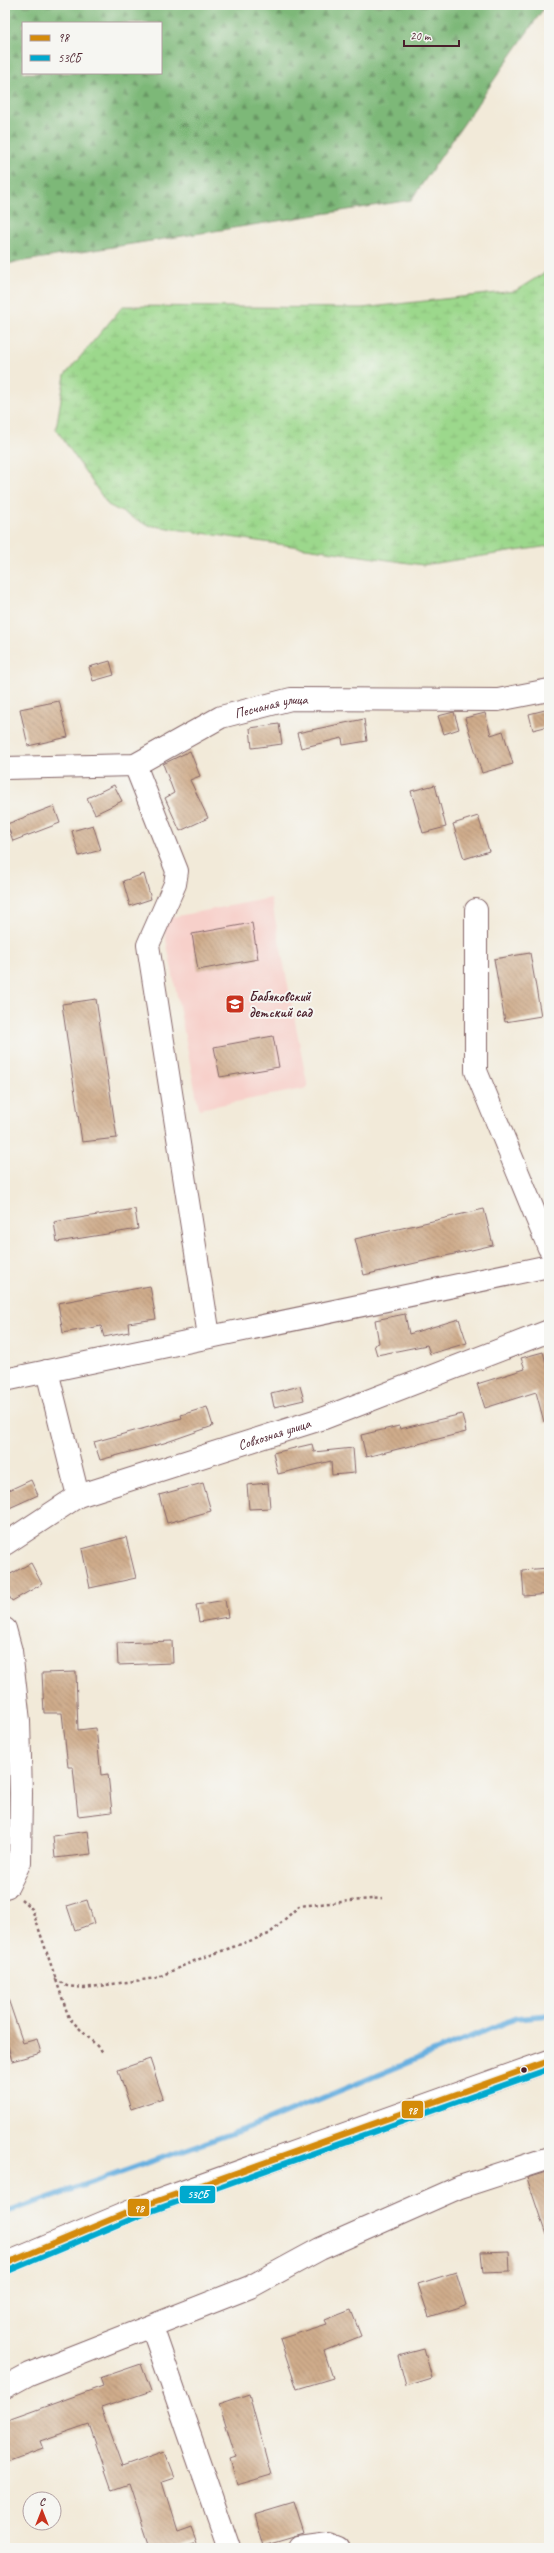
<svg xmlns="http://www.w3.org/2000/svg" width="554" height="2553" font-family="Caveat,sans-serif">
  <defs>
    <pattern id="forest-firs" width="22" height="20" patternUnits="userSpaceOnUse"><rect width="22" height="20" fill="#7db878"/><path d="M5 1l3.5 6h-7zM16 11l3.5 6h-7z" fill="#689563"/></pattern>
    <pattern id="wetland-marsh" width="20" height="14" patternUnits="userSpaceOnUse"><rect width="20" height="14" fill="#9cd88c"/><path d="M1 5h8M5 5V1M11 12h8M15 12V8" fill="none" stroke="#88b979"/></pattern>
    <pattern id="building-back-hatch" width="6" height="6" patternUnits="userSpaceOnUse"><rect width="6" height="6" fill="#cfac8b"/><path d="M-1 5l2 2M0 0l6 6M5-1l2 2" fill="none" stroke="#aa8b72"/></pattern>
  </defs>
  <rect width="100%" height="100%" fill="#f6f6f2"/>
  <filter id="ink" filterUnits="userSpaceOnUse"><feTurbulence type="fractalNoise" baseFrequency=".025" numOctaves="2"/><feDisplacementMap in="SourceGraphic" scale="8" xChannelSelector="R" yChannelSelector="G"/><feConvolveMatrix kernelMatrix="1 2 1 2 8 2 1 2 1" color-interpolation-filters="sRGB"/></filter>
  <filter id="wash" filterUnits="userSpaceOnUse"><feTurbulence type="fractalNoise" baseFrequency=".012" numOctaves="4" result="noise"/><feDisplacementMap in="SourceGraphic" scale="16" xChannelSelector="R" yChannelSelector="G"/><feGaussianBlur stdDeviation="0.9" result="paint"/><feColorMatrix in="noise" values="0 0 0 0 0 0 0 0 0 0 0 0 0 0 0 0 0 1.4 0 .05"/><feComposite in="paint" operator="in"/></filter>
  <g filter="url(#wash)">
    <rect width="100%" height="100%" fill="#f2ead9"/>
    <path fill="#f7d0ca" d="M 271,898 L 308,1088 L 199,1109 L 162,919 Z"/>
    <path fill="url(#forest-firs)" stroke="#646c52" fill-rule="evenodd" d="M 5,5 L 546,5 L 411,200 L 5,264 ZM 23,23 L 161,23 L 161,73 L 23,73 Z"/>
    <path fill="url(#wetland-marsh)" stroke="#737c5c" d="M 549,270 L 549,546 L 423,565 L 147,525 L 108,505 L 56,429 L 65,375 L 123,306 L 362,308 L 515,291 Z"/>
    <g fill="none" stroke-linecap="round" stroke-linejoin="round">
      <path stroke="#69b0e0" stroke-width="5.5" d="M 5,2213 L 264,2122 L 516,2018 L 549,2015"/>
    </g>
    <g id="blocks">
      <g fill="url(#building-back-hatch)">
        <path d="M 110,661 L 114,675 L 93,681 L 89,667 Z"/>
        <path d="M 59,701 L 68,737 L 28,746 L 20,709 Z"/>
        <path d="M 549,709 L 549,726 L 533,730 L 529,714 Z"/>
        <path d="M 454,712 L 459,729 L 444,734 L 438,716 Z"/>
        <path d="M 485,713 L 491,735 L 503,731 L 513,764 L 482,773 L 465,718 Z"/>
        <path d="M 364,719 L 367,741 L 343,745 L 342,738 L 301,748 L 297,733 Z"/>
        <path d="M 279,724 L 282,744 L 252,748 L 250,728 Z"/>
        <path d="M 190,751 L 200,776 L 190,780 L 208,818 L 180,831 L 165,798 L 174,793 L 163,764 Z"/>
        <path d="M 114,785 L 122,801 L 95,814 L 87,798 Z"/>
        <path d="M 435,785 L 446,827 L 423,833 L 411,791 Z"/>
        <path d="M 54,806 L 60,823 L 13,841 L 7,824 Z"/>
        <path d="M 478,816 L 489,851 L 464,859 L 453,824 Z"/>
        <path d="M 93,825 L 101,850 L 79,856 L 72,831 Z"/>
        <path d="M 144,874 L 151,899 L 130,906 L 123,881 Z"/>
        <path d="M 252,923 L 258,959 L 198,970 L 192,934 Z"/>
        <path d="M 530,953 L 541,1016 L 505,1022 L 494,959 Z"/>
        <path d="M 96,999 L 117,1138 L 82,1142 L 62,1004 Z"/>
        <path d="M 273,1036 L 279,1067 L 220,1077 L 214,1047 Z"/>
        <path d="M 135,1209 L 138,1229 L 57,1242 L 54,1222 Z"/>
        <path d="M 484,1209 L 493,1245 L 364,1275 L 355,1239 Z"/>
        <path d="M 150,1286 L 156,1319 L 128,1323 L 129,1332 L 104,1337 L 101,1326 L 63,1333 L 58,1303 Z"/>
        <path d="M 405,1314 L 409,1334 L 459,1319 L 467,1343 L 430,1354 L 427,1345 L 377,1355 L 374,1345 L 379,1343 L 375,1320 Z"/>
        <path d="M 543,1352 L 549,1374 L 549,1421 L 544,1422 L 536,1392 L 485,1408 L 477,1384 L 525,1369 L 521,1358 Z"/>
        <path d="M 300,1386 L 304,1400 L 274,1407 L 271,1393 Z"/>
        <path d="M 207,1407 L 213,1426 L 164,1443 L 100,1460 L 94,1442 L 182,1418 L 181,1415 Z"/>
        <path d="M 462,1414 L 466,1432 L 366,1457 L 361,1435 L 399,1426 L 400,1429 Z"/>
        <path d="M 312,1444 L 314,1452 L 353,1448 L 355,1473 L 332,1475 L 331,1461 L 278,1474 L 273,1453 Z"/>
        <path d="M 31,1480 L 38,1495 L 5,1510 L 5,1492 Z"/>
        <path d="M 203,1483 L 211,1511 L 167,1523 L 159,1495 Z"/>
        <path d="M 268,1483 L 270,1508 L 249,1509 L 247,1485 Z"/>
        <path d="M 126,1537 L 136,1578 L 90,1588 L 82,1549 Z"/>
        <path d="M 31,1563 L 42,1584 L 12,1601 L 5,1589 L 5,1577 Z"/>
        <path d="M 549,1568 L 549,1594 L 524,1596 L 522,1570 Z"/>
        <path d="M 225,1600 L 228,1617 L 199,1622 L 196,1605 Z"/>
        <path d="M 172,1641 L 173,1663 L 118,1665 L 117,1643 Z"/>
        <path d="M 76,1672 L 78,1730 L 96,1728 L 101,1775 L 108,1774 L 112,1812 L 78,1816 L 73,1767 L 68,1767 L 62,1713 L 44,1713 L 42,1673 Z"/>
        <path d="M 88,1831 L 91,1854 L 55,1858 L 53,1836 Z"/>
        <path d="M 87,1900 L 94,1923 L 75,1930 L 67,1906 Z"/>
        <path d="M 7,1996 L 23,2043 L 37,2039 L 41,2053 L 12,2061 L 5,2035 L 5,1997 Z"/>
        <path d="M 150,2059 L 163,2098 L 131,2109 L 118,2070 Z"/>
        <path d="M 549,2171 L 549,2235 L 546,2235 L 527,2178 Z"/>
        <path d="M 509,2251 L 510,2272 L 483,2273 L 481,2252 Z"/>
        <path d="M 456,2272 L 466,2305 L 429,2317 L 418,2284 Z"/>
        <path d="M 351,2310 L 361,2336 L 324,2351 L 333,2378 L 297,2389 L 280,2339 L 327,2324 L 325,2320 Z"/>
        <path d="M 424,2349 L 432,2378 L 406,2386 L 398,2356 Z"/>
        <path d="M 141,2364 L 151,2391 L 101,2408 L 122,2467 L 164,2452 L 174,2478 L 162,2482 L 177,2530 L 191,2525 L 197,2541 L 177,2548 L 150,2548 L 129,2484 L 112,2490 L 89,2424 L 40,2441 L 43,2449 L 5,2463 L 5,2421 L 103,2386 L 100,2378 Z"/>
        <path d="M 249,2394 L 271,2475 L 237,2485 L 230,2459 L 236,2457 L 219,2404 Z"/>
        <path d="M 294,2503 L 304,2534 L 263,2546 L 254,2515 Z"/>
      </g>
    </g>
  </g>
  <g filter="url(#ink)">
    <use href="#blocks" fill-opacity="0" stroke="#856668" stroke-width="1"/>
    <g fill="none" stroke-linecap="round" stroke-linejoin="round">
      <defs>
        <g id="minor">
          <path d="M 135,765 L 177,871 L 175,884 L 148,945 L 209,1336"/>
          <path id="s1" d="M 5,768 L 135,765 L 221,717 L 291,699 L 498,700 L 549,690"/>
          <path d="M 476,910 L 476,1071 L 549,1248"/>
          <path d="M 47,1371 L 78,1496"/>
          <path d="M 5,1380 L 549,1266"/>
          <path id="s2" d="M 5,1544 L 78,1496 L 324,1418 L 549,1331"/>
          <path d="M 5,1629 L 11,1651 L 19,1721 L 21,1793 L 20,1862 L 8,1886 L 5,1887"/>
          <path d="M 152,2327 L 229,2548"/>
          <path d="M 5,2387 L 29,2374 L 250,2287 L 320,2249 L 460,2187 L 549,2158"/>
          <path d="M 299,2548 L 329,2544 L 339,2548"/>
        </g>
        <path id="highway" d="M 5,2264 L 143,2206 L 549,2061"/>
      </defs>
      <use href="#minor" stroke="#856668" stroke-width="24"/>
      <use href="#highway" stroke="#856668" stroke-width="24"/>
      <g stroke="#856668" stroke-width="2.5" stroke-dasharray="3 3" stroke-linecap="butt">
        <path d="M 21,1899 L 32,1909 L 69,2018 L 103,2052"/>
        <path d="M 55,1979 L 67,1986 L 84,1988 L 156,1978 L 194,1961 L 269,1934 L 299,1906 L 382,1898"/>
      </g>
      <use href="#minor" stroke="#fff" stroke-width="22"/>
      <use href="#highway" stroke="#fff" stroke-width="22"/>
      <defs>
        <path id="bus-1" d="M 5,2264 L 143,2206 L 549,2061"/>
        <path id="bus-2" d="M 8,2271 L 146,2213 L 549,2069"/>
      </defs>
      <use href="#bus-1" stroke="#f6f6f2" stroke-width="9"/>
      <use href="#bus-2" stroke="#f6f6f2" stroke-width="9"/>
      <use href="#bus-1" stroke="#d48b09" stroke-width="6"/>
      <use href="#bus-2" stroke="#00a9ce" stroke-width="6"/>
    </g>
  </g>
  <defs>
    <symbol id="school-square" viewBox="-11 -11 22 22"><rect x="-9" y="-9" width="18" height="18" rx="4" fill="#c8321e" stroke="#f6f6f2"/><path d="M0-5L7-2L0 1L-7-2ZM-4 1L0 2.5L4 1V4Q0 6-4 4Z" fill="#fff"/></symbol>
  </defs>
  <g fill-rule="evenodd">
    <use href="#school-square" x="224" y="993" width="22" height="22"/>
  </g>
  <circle fill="#4a1f2b" stroke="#f6f6f2" stroke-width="1.5" cx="524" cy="2070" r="3.5"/>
  <g text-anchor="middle" stroke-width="4" stroke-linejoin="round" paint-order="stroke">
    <g font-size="14" fill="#4a1f2b" stroke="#f6f6f2">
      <text dy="5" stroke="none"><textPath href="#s1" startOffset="280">Песчаная улица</textPath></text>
      <text dy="5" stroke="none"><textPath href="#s2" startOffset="293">Совхозная улица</textPath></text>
    </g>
    <g font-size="14" font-weight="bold" fill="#4a1f2b" stroke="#f6f6f2" text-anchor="start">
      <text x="249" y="1001">Бабяковский<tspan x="249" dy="16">детский сад</tspan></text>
    </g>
  </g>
  <g stroke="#f6f6f2" stroke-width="1.5">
    <rect x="401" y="2100" width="23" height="19" rx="4" fill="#d48b09"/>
    <rect x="179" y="2185" width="37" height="19" rx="4" fill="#00a9ce"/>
    <rect x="127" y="2198" width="23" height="19" rx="4" fill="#d48b09"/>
  </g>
  <g font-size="11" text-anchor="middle" font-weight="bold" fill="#fff">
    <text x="412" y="2114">98</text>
    <text x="198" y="2198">53СБ</text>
    <text x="139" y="2212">98</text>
  </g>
  <rect width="554" height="2553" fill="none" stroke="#f6f6f2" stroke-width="20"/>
  <rect x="22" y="22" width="140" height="52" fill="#f6f6f2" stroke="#b1a0a2"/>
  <rect x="30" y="35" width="20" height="6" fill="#d48b09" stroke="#b1a0a2"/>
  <text x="58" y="42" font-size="12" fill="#4a1f2b">98</text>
  <rect x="30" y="55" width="20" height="6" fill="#00a9ce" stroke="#b1a0a2"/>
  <text x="58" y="62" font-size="12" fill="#4a1f2b">53СБ</text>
  <g transform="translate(42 2511)"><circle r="19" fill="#f6f6f2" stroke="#b1a0a2"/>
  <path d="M0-3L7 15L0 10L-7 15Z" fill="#c8321e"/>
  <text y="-6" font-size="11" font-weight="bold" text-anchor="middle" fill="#4a1f2b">С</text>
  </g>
  <path d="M404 40v6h55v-6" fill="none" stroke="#4a1f2b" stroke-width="2"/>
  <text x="410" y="40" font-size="12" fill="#4a1f2b" stroke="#f6f6f2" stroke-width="3" paint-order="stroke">20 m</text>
</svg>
